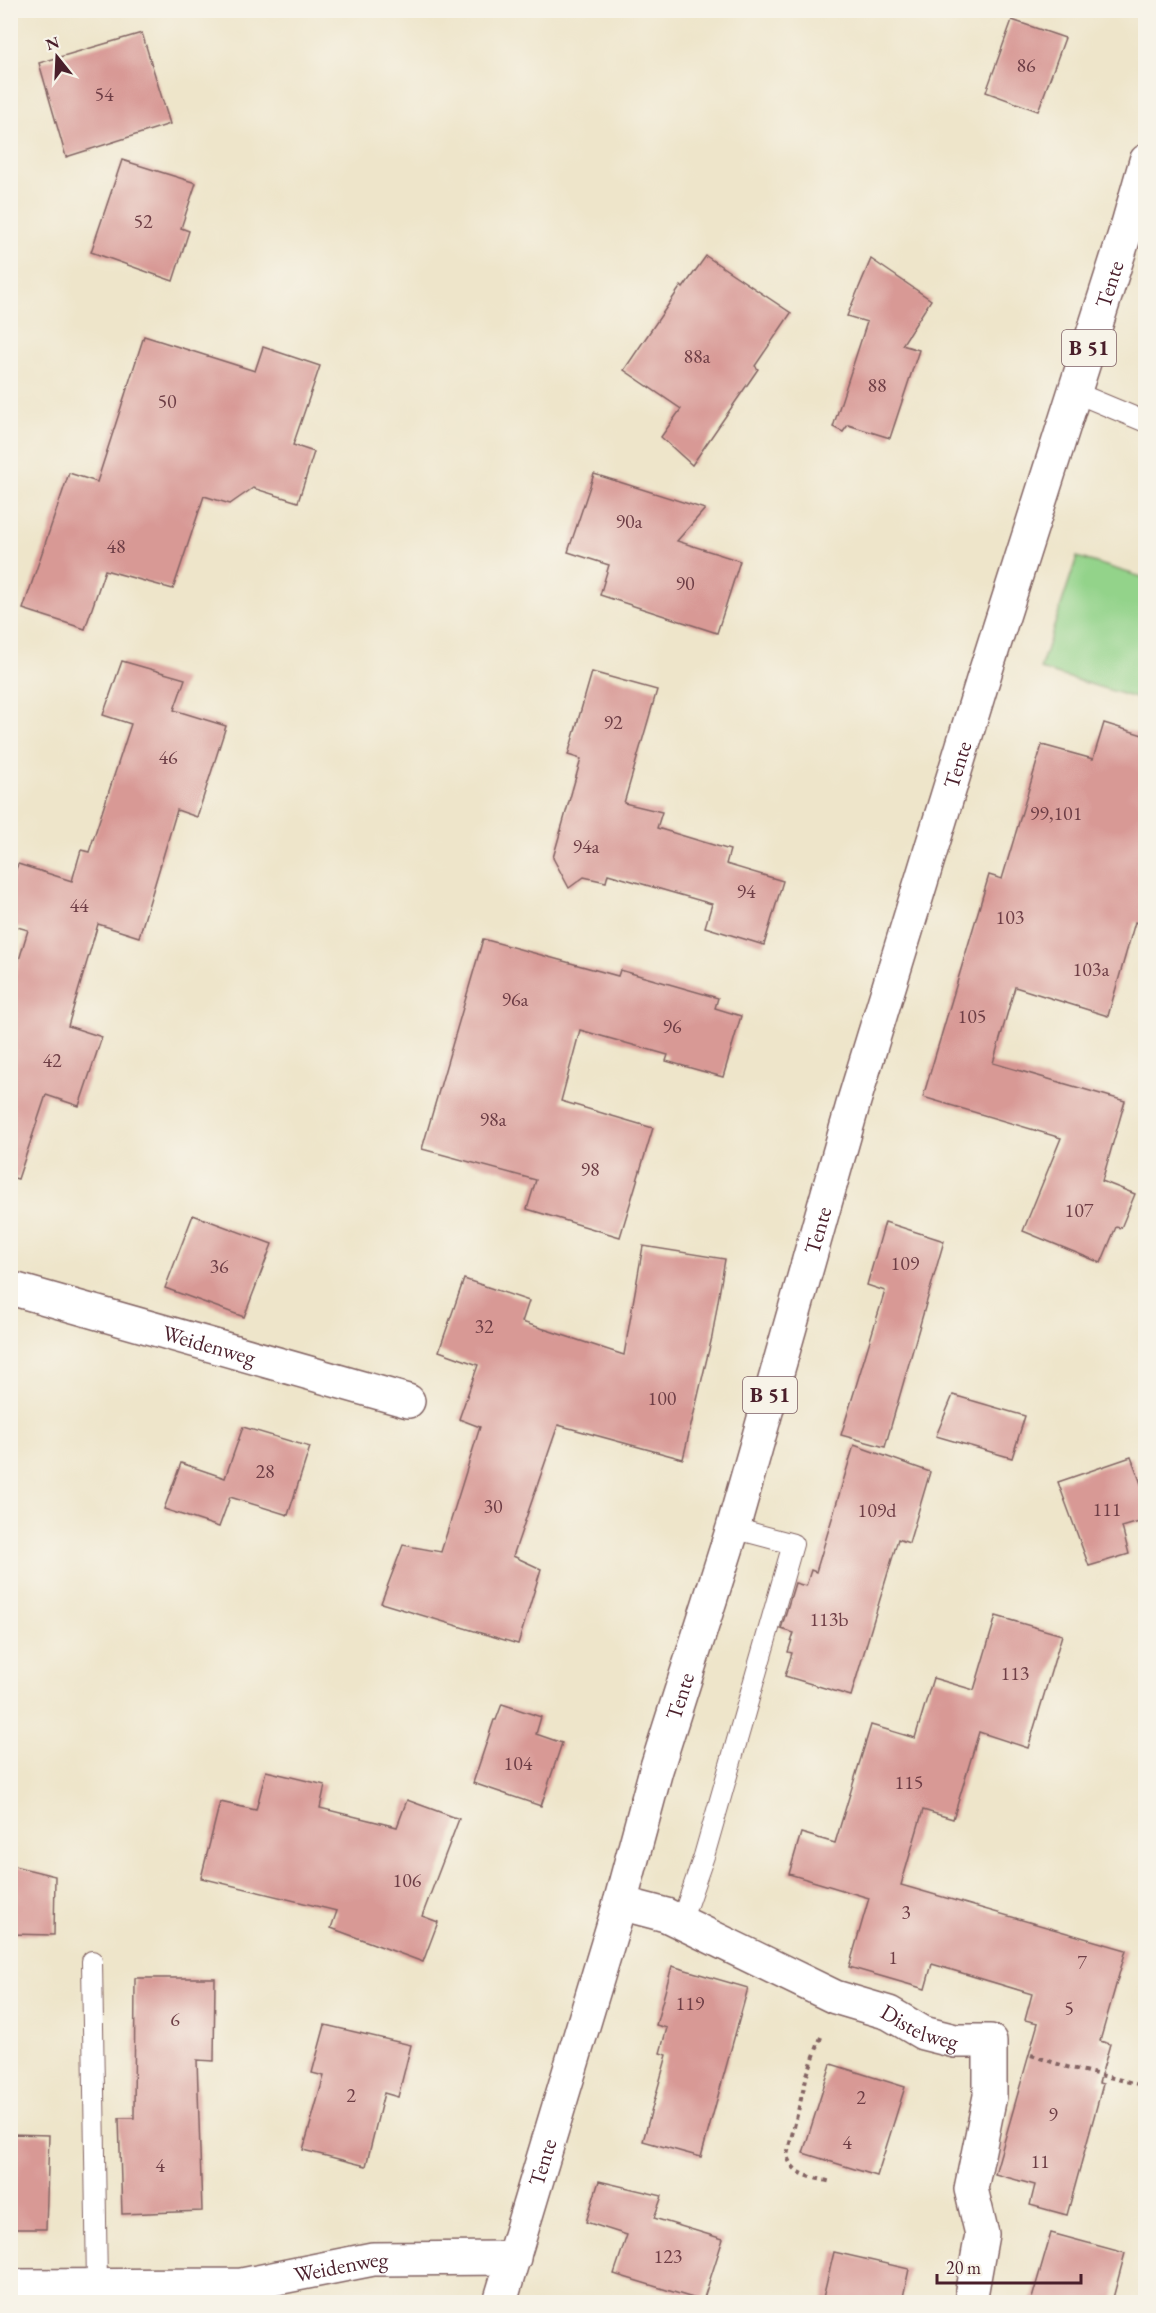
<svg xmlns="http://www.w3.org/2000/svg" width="1156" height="2313" font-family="'EB Garamond',serif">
  <rect width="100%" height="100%" fill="#f7f3e8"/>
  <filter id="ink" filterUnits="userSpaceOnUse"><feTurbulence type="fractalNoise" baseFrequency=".0167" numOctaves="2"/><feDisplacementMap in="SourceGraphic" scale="12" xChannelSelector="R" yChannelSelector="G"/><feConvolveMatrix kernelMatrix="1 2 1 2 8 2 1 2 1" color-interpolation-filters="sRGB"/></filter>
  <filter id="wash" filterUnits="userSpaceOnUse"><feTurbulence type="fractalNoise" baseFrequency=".008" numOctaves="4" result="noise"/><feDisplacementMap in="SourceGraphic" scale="24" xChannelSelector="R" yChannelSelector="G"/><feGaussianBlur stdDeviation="1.35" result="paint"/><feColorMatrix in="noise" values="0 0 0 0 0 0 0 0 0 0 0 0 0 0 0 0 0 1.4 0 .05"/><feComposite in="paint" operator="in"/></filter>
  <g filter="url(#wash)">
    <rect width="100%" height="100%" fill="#eee5ca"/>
    <path fill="#93d38a" stroke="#6e795a" stroke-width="1.5" d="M 1077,557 L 1145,578 L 1145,701 L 1040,669 Z"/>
    <g id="blocks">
      <g fill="#d89995">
        <path d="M 1012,20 L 1065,38 L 1038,111 L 986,92 Z"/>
        <path d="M 142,33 L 170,124 L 66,157 L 39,63 Z"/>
        <path d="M 122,160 L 196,183 L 181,228 L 189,231 L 173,281 L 91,252 Z"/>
        <path d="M 706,256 L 791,313 L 755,366 L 758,369 L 692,465 L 661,437 L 681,409 L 624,370 L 681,286 L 683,288 Z"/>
        <path d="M 871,259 L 931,300 L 902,345 L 919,350 L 890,438 L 848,425 L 843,432 L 833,427 L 867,322 L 847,316 Z"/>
        <path d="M 144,336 L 255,371 L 263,347 L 320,366 L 293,445 L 314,452 L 298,502 L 253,488 L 230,504 L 204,496 L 173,589 L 105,570 L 85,629 L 23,609 L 69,473 L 97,482 Z"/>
        <path d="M 594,474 L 705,509 L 677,541 L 740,561 L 717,633 L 600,595 L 609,565 L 568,552 Z"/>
        <path d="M 122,661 L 185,679 L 174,710 L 226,726 L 197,817 L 177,810 L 139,937 L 98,924 L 68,1026 L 102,1037 L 79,1106 L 46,1095 L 18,1179 L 10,1177 L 10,990 L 28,930 L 10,925 L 10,885 L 18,864 L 72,881 L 81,850 L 89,852 L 131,724 L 103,715 Z"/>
        <path d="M 592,672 L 657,690 L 624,803 L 662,812 L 657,828 L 730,850 L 726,864 L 783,881 L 764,945 L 705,927 L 712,904 L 608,874 L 606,882 L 584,877 L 569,888 L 553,858 L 581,759 L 568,755 Z"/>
        <path d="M 1104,723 L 1146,736 L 1146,926 L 1135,922 L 1108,1016 L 1015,987 L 993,1063 L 1125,1101 L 1102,1181 L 1135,1194 L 1121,1228 L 1116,1227 L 1101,1263 L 1023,1231 L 1061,1138 L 923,1097 L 989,875 L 1002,879 L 1042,745 L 1093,759 Z"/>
        <path d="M 483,939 L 618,976 L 620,970 L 718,998 L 715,1008 L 741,1016 L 723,1077 L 666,1061 L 668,1055 L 580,1030 L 561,1101 L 653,1128 L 620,1237 L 527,1209 L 536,1180 L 422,1149 Z"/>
        <path d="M 193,1215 L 272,1244 L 244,1317 L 165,1288 Z"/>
        <path d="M 885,1222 L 944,1241 L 885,1447 L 841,1435 L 885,1291 L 867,1285 Z"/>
        <path d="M 643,1246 L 725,1259 L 712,1337 L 683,1459 L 558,1425 L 513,1556 L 541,1569 L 518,1644 L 381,1603 L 403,1545 L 441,1552 L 480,1427 L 459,1419 L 478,1365 L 439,1351 L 464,1279 L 529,1301 L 522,1322 L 624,1355 Z"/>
        <path d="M 953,1395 L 1025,1416 L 1012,1458 L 936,1436 Z"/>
        <path d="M 243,1427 L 310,1447 L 288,1515 L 230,1497 L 219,1527 L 164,1509 L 181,1463 L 225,1478 Z"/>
        <path d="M 854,1445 L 930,1472 L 909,1543 L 898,1539 L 851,1696 L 785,1676 L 792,1653 L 788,1652 L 794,1633 L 781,1629 L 795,1583 L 806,1586 L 811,1570 L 816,1572 Z"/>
        <path d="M 1131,1457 L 1146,1497 L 1146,1520 L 1122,1527 L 1129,1554 L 1089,1566 L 1058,1482 Z"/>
        <path d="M 996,1616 L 1062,1635 L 1028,1748 L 979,1732 L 953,1819 L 923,1810 L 901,1885 L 1126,1950 L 1100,2041 L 1110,2044 L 1099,2083 L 1103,2084 L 1067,2215 L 1030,2205 L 1035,2185 L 995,2174 L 1038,2023 L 1025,2020 L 1032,1994 L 932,1964 L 925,1989 L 849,1967 L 869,1898 L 789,1874 L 801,1833 L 835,1843 L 871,1725 L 915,1738 L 933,1678 L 974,1690 Z"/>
        <path d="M 502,1704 L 541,1717 L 536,1734 L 562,1743 L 541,1806 L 473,1783 L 494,1720 L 496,1720 Z"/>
        <path d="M 266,1771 L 325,1785 L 320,1808 L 397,1827 L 407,1800 L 459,1819 L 422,1916 L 438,1922 L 423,1962 L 331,1928 L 337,1911 L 201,1878 L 220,1802 L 256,1810 Z"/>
        <path d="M 10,1865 L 55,1876 L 54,1935 L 10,1934 Z"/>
        <path d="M 672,1966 L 748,1988 L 701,2157 L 643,2141 L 667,2055 L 660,2053 L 667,2028 L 656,2025 Z"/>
        <path d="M 135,1978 L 215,1978 L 214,2061 L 197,2060 L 202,2211 L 122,2214 L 119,2118 L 134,2118 Z"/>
        <path d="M 325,2025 L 411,2045 L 398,2097 L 384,2093 L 366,2166 L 303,2150 L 324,2076 L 312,2073 Z"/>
        <path d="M 831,2064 L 905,2087 L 877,2176 L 803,2153 Z"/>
        <path d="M 10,2134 L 49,2135 L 46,2229 L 10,2229 Z"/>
        <path d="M 599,2181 L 662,2196 L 654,2218 L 723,2239 L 703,2301 L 614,2274 L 627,2235 L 586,2222 Z"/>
        <path d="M 1051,2233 L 1125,2253 L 1112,2302 L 1031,2302 Z"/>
        <path d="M 834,2252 L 909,2269 L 902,2302 L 822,2302 Z"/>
      </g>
    </g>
  </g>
  <g filter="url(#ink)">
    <use href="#blocks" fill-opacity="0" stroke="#836463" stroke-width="1.5"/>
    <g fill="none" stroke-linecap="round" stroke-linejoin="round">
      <defs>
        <g id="lane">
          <path d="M 1074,392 L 1146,422"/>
          <path d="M 681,1922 L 704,1856 L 793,1544 L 733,1528"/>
          <path d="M 92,1961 L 97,2285"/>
        </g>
        <g id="street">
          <path id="s1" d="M 10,1288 L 408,1401"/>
          <path id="s2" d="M 620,1903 L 666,1915 L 835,1997 L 889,2013 L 923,2033 L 955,2041 L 990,2041 L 990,2096 L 971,2189 L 982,2234 L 972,2290"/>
          <path id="s3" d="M 10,2286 L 242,2285 L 373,2259 L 514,2258"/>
        </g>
        <g id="primary">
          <path id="s4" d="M 500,2302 L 620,1903 L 656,1770 L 733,1528 L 854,1101 L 985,673 L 1128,224 L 1146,161"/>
        </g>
      </defs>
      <use href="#lane" stroke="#836463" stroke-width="22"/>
      <use href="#street" stroke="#836463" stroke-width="36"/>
      <use href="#primary" stroke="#836463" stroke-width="36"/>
      <g stroke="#836463" stroke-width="4" stroke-dasharray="4.5 4.5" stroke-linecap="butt">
        <path d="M 821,2037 L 807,2075 L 787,2155 C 792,2176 813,2177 831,2182"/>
        <path d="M 1031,2055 L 1067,2067 L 1146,2086"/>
      </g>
      <use href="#lane" stroke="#fff" stroke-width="20"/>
      <use href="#street" stroke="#fff" stroke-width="33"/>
      <use href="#primary" stroke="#fff" stroke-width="33"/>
    </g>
  </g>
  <g text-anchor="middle" stroke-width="4.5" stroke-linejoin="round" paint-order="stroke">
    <g font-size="20" fill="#6e3e46">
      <text x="1026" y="72">86</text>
      <text x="104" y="101">54</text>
      <text x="143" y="228">52</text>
      <text x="697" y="363">88a</text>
      <text x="877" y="392">88</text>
      <text x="167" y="408">50</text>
      <text x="629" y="528">90a</text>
      <text x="116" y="553">48</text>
      <text x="685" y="590">90</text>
      <text x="613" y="729">92</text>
      <text x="168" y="764">46</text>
      <text x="1056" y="820">99,101</text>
      <text x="586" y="853">94a</text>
      <text x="746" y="898">94</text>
      <text x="79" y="912">44</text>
      <text x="1010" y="924">103</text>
      <text x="1091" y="976">103a</text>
      <text x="515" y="1006">96a</text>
      <text x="972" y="1023">105</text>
      <text x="672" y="1033">96</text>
      <text x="52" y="1067">42</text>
      <text x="493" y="1126">98a</text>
      <text x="590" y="1176">98</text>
      <text x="1079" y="1217">107</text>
      <text x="905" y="1270">109</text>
      <text x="219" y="1273">36</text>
      <text x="484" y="1333">32</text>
      <text x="662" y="1405">100</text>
      <text x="265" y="1478">28</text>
      <text x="493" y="1513">30</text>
      <text x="1107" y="1516">111</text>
      <text x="877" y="1517">109d</text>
      <text x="829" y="1626">113b</text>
      <text x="1015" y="1680">113</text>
      <text x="518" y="1770">104</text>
      <text x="909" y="1789">115</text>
      <text x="407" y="1887">106</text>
      <text x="906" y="1919">3</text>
      <text x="893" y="1964">1</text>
      <text x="1082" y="1969">7</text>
      <text x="690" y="2010">119</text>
      <text x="1069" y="2015">5</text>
      <text x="175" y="2026">6</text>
      <text x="351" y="2102">2</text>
      <text x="861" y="2104">2</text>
      <text x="1053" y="2121">9</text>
      <text x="847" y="2149">4</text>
      <text x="1040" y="2168">11</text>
      <text x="160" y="2172">4</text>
      <text x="668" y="2263">123</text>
    </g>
    <g fill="#f7f3e8" stroke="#7e5f64" stroke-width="1.5">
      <rect x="1062" y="330" width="54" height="36" rx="4.5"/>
      <rect x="743" y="1377" width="54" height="36" rx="4.5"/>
    </g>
    <g font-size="21" font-weight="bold" fill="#4a1f2b">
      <text x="1089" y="355">B 51</text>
      <text x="770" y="1402">B 51</text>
    </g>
    <g font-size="22" fill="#4a1f2b" stroke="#f7f3e8">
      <text dy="8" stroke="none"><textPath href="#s4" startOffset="2108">Tente</textPath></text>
      <text dy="8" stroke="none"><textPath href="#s4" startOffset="1604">Tente</textPath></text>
      <text dy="8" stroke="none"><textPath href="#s4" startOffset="1118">Tente</textPath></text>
      <text dy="8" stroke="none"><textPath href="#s1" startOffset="207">Weidenweg</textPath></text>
      <text dy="8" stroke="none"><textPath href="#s4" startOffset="632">Tente</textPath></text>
      <text dy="8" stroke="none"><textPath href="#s2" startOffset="326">Distelweg</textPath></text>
      <text dy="8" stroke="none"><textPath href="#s4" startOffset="146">Tente</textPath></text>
      <text dy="8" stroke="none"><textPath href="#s3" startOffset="333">Weidenweg</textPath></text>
    </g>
  </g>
  <rect width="1156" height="2313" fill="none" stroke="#f7f3e8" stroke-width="36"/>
  <g transform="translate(57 57) rotate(342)" stroke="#f7f3e8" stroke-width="4.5" paint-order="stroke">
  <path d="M0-4.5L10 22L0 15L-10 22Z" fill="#4a1f2b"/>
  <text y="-9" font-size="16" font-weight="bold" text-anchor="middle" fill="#4a1f2b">N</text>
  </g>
  <path d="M937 2274v9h144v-9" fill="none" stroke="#4a1f2b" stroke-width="3"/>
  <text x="946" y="2274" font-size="18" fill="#4a1f2b" stroke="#f7f3e8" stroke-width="4.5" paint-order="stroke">20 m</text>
</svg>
